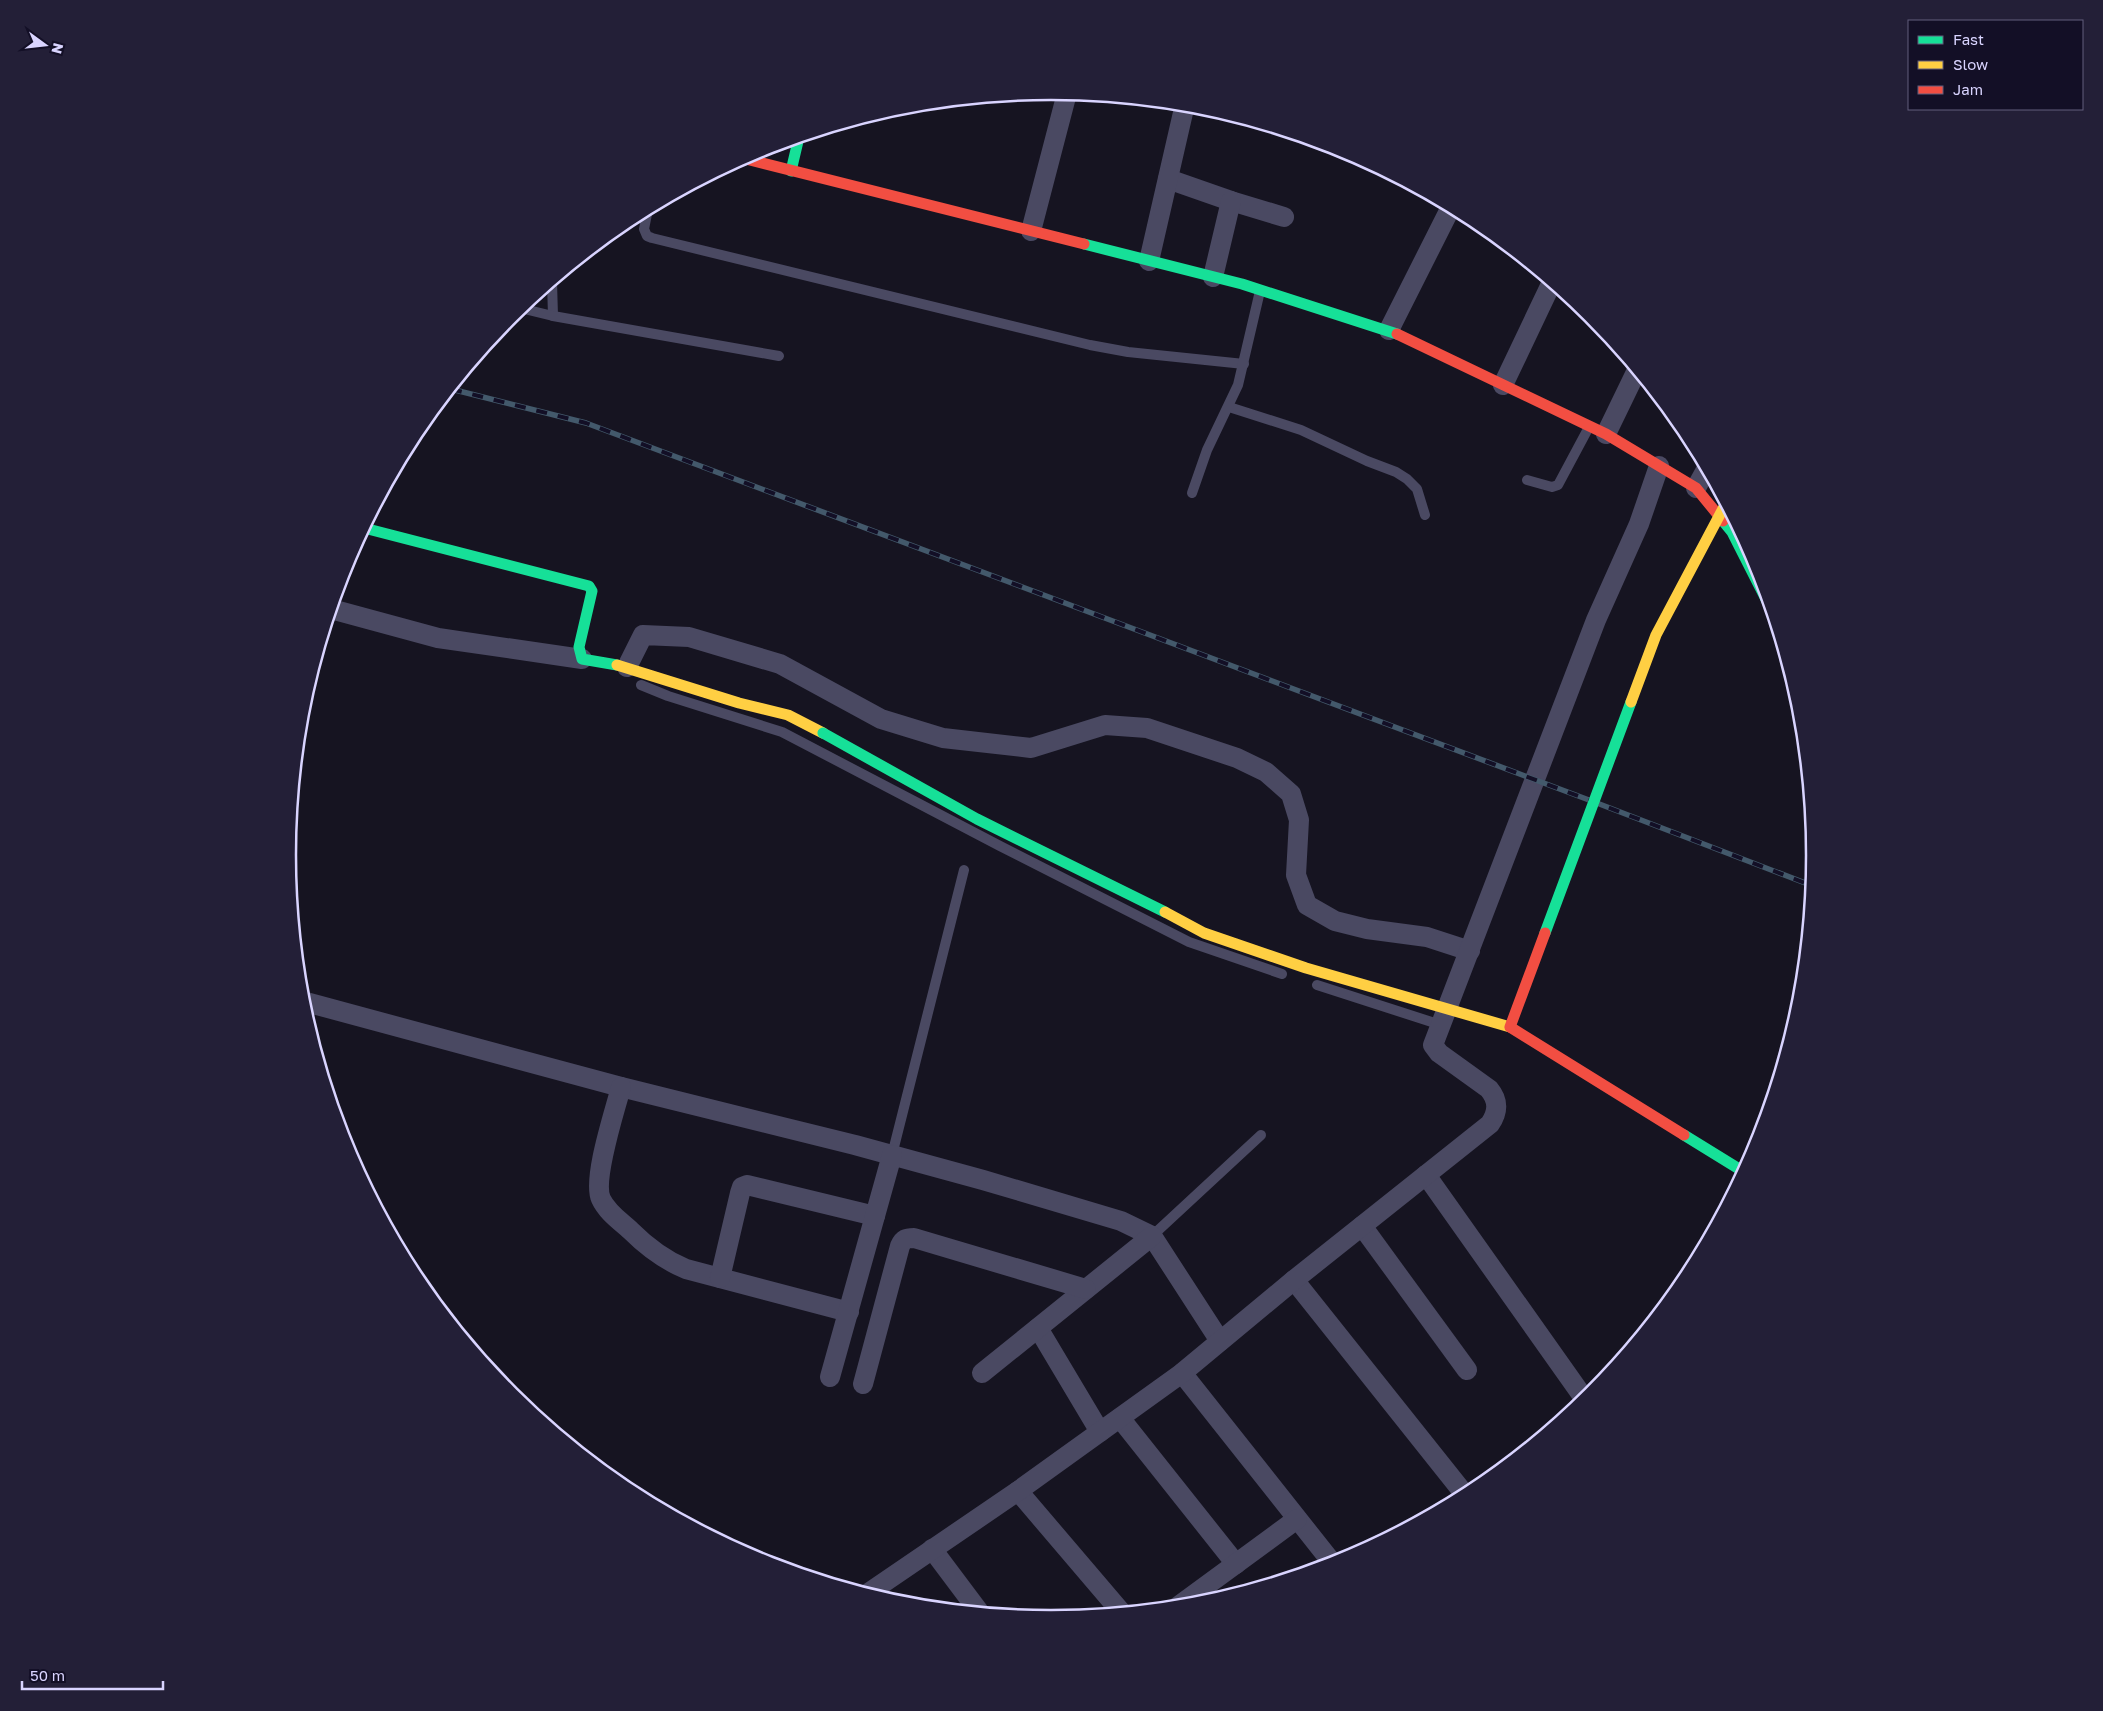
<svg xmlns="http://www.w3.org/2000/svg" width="2103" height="1711" font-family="'Golos Text',sans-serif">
  <rect width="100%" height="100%" fill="#161421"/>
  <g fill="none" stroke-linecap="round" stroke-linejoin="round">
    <g stroke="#4a4962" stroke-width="10">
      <path d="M 648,209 L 644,229 L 647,236 L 652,238 L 1090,345 L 1128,352 L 1244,364"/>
      <path d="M 552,282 L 553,316"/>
      <path d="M 520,308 L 553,316 L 779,356"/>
      <path d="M 1229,407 L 1301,430 L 1367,461 L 1396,472 L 1407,479 L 1417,489 L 1425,515"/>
      <path d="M 1527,480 L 1552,487 L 1558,485 L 1589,427"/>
      <path d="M 1192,493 L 1207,450 L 1238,385 L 1260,291"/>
      <path d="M 641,685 L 668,696 L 782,732 L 1000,846 L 1189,942 L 1282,974"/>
      <path d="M 1317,985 L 1441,1025"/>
      <path d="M 892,1155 L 964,870"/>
      <path d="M 1152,1236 L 1261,1135"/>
    </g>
    <g stroke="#4a4962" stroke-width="20">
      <path d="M 1168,179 L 1231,201 L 1284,217"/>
      <path d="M 1031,231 L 1067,93"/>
      <path d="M 1149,261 L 1185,104"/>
      <path d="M 1213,277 L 1231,201"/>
      <path d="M 1389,330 L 1451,207"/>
      <path d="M 1503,385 L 1552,282"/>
      <path d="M 1606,434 L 1637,370"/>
      <path d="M 1696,488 L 1707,468"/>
      <path d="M 331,609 L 438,638 L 582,659"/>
      <path d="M 627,667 L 643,635 L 689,637 L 780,664 L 881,719 L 943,738 L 1031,748 L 1105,725 L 1147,728 L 1237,758 L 1266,772 L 1291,794 L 1299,820 L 1296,875 L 1307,905 L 1335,921 L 1367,929 L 1427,937 L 1470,951"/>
      <path d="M 302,1001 L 621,1087 L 855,1145 L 983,1180 L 1121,1221 L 1152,1236 L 1220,1341"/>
      <path d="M 621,1087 C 615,1111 592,1179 601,1199 C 607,1212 620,1221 630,1230 C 647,1247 664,1260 686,1269 L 849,1312"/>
      <path d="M 1426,1175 L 1586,1401"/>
      <path d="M 1362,1226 L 1467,1370"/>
      <path d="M 720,1278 L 740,1193 L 742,1187 L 747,1185 L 875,1216"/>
      <path d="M 1294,1280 L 1466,1496"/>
      <path d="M 1038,1328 L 1100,1432"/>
      <path d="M 982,1373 L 1152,1236"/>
      <path d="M 1182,1373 L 1334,1565"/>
      <path d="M 830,1377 L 892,1155"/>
      <path d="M 863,1384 L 900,1246 C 903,1239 906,1238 914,1238 L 1086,1289"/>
      <path d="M 1120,1418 L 1236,1564"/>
      <path d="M 1018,1491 L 1122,1613"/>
      <path d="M 932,1549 L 980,1613"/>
      <path d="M 867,1594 L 1018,1491 L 1182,1373 L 1294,1280 L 1490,1124 C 1498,1112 1499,1101 1489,1089 L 1439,1053 L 1433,1045 L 1596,620 L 1639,524 L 1659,466"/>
      <path d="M 1177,1607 L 1297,1519"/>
    </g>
    <g stroke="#16e098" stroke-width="11">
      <path d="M 791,171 L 799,137"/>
      <path d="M 1084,244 L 1242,284 L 1397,334"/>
      <path d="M 1723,521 L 1732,532 L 1773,613"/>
      <path d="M 364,528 L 589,586 L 592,591 L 579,647 L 582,659 L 617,665"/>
    </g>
    <path stroke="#ffcf43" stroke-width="11" d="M 617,665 L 739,703 L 788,715 L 823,733"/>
    <g stroke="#f24e42" stroke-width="11">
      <path d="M 742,158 L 1084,244"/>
      <path d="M 1397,334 L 1606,434 L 1696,488 L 1723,521"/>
    </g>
    <defs>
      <path id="rail" d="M 451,389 L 586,423 L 1589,800 L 1813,886"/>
    </defs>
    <use href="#rail" stroke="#43596b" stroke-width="5.5"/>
    <use href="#rail" stroke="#130f26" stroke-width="4" stroke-dasharray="11" stroke-linecap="butt"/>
    <g stroke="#16e098" stroke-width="11">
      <path d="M 823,733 L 977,819 L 1165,912"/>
      <path d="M 1545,933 L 1631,702"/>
      <path d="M 1684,1135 L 1744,1172"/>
    </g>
    <g stroke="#ffcf43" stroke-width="11">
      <path d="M 1631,702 L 1656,635 L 1726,503"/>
      <path d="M 1165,912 L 1204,933 L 1306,968 L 1510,1027"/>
    </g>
    <path stroke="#f24e42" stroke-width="11" d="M 1545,933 L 1510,1027 L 1684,1135"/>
  </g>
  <path d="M0 0H2103V1711H0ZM296 855a755 755 0 1 1 1510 0a755 755 0 1 1-1510 0Z" fill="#231f37" fill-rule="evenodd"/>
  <path fill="none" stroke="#d9d4ff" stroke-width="2.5" d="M296 855a755 755 0 1 1 1510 0a755 755 0 1 1-1510 0Z"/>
  <rect x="1908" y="20" width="175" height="90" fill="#130f26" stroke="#625e7d"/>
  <rect x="1918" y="36" width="25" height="8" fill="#16e098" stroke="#625e7d"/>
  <text x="1953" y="45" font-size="15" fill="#d9d4ff">Fast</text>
  <rect x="1918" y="61" width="25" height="8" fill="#ffcf43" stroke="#625e7d"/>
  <text x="1953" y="70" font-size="15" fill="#d9d4ff">Slow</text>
  <rect x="1918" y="86" width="25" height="8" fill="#f24e42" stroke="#625e7d"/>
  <text x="1953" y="95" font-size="15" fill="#d9d4ff">Jam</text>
  <g transform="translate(45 45) rotate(105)" stroke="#130f26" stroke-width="4" paint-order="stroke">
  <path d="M0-4L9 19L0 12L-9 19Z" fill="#d9d4ff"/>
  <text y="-8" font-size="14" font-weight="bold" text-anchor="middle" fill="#d9d4ff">N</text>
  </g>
  <path d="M22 1681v8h141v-8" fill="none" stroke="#d9d4ff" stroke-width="2.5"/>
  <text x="30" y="1681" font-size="15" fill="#d9d4ff" stroke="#130f26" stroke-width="4" paint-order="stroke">50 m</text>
</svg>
